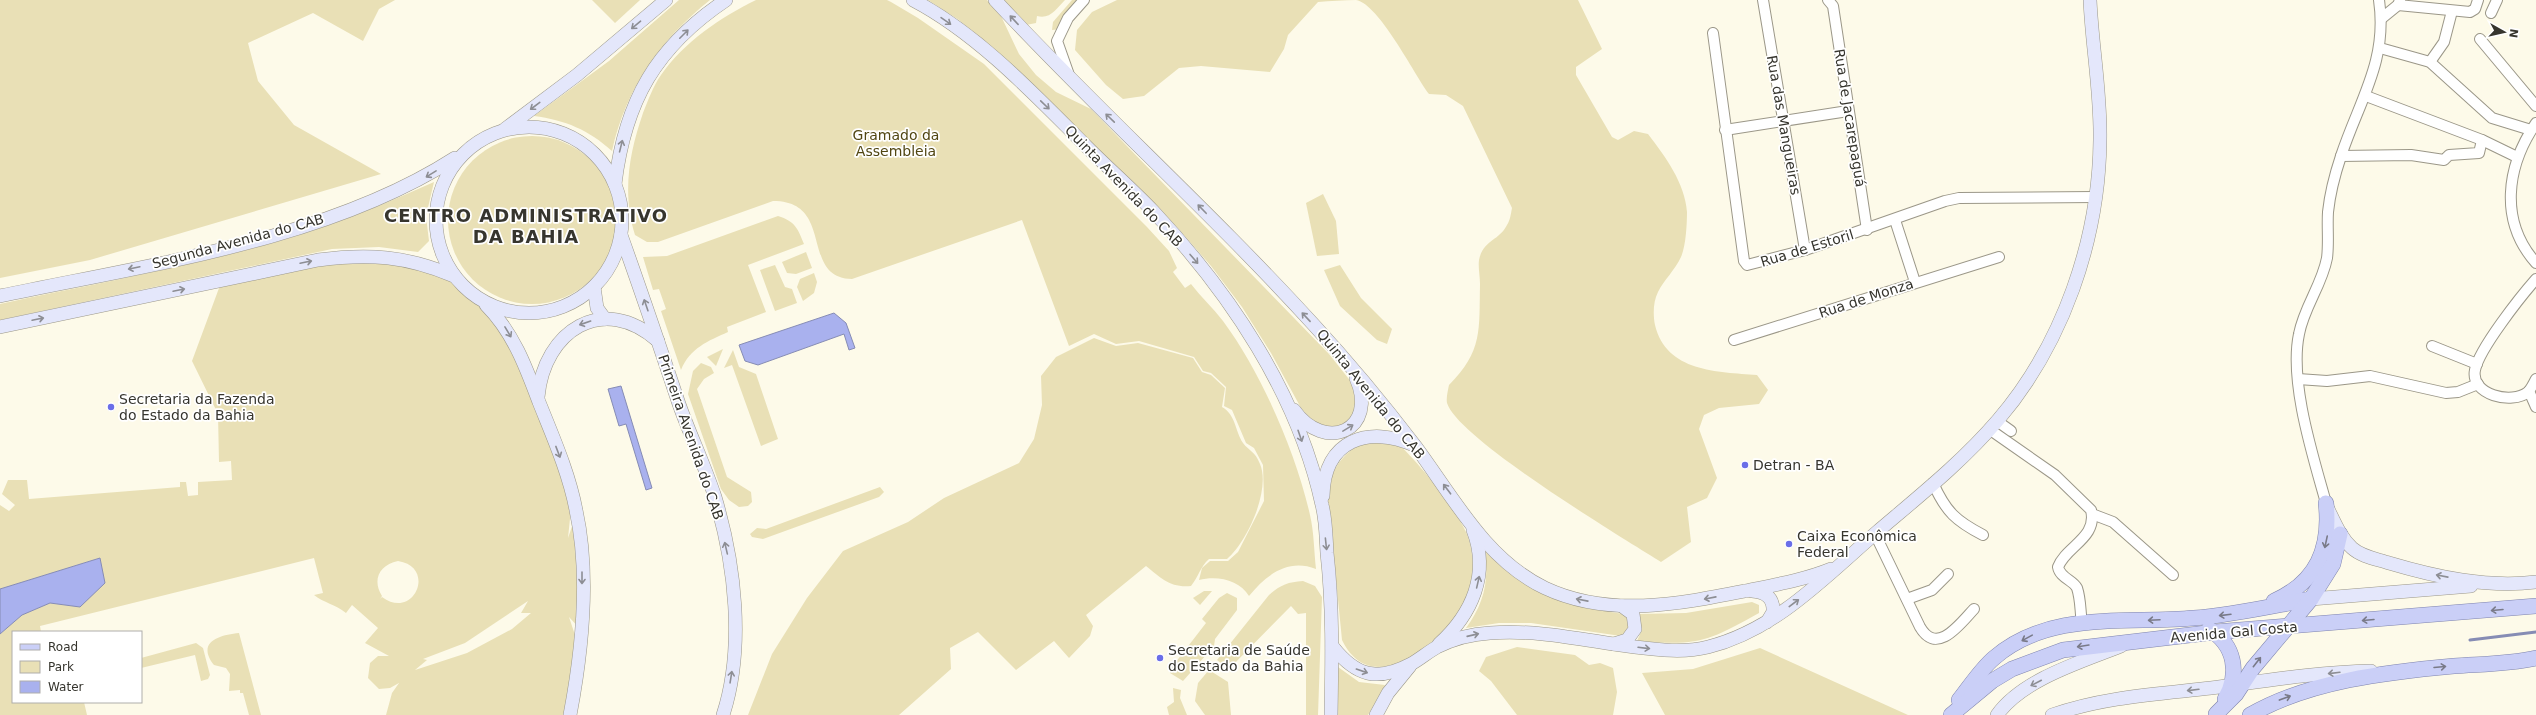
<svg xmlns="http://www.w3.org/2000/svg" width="2536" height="715" font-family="'DejaVu Sans',sans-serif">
  <rect width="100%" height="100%" fill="#fdfae9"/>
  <g fill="#e9e0b6" fill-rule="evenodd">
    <path d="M 0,0 L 395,0 L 379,9 L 363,41 L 313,13 L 248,43 L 258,81 L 294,125 L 381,174 L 90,260 L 0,278 Z"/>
    <path d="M 592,0 L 640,0 L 615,23 Z"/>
    <path d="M 679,0 L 710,0 C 660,40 626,88 612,151 C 589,130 565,120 534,116 L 609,61 Z"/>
    <path d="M 756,0 L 887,0 L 891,2 L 918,18 L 984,64 L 1147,227 L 1169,251 L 1177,268 L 1173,272 L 1185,288 L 1191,284 C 1201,297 1213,308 1223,321 C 1261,372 1296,453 1310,515 C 1314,532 1314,551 1316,569 C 1288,558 1266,575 1249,596 C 1240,580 1217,575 1199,580 L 1202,568 L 1210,561 L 1228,561 L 1238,552 L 1264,501 L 1263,465 L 1254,448 L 1246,443 L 1232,410 L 1224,406 L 1226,387 L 1211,373 L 1203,371 L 1194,357 L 1139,341 L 1116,344 L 1094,334 L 1069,346 L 1022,220 L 852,279 C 799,278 836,201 773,201 L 658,242 L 647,242 L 635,235 C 622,193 629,154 643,113 C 648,101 653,86 661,75 C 684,42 721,17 756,0 Z"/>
    <path d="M 928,0 L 987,0 L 1001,16 L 1019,54 L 1036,75 L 1056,92 L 1091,109 L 1329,354 L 1356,388 L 1355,414 L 1343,425 L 1326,428 L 1313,421 L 1301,408 L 1271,353 L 1242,307 L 1211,266 L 1177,227 L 992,48 L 959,20 Z"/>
    <path d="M 995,0 L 1065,0 C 1057,8 1050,20 1037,16 L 1036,23 L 1026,25 Z"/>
    <path d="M 1072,0 L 1084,0 L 1061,29 L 1052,30 L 1053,22 Z"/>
    <path d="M 1117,0 L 1578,0 L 1602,49 L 1576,67 L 1576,75 L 1612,137 L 1618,140 L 1634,131 L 1648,134 C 1665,156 1685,183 1687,212 C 1687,223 1686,246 1681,257 C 1675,270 1664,280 1658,292 C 1653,302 1653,315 1655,325 C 1666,372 1718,372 1757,375 L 1768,390 L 1759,404 L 1719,408 L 1704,415 L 1699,429 L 1717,478 L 1707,498 L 1687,507 L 1691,542 L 1661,562 C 1623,538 1458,439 1447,403 C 1446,398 1448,390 1449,385 C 1483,351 1479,330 1480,284 C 1480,276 1478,267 1479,260 C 1483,240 1499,241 1507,225 C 1510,221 1511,213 1512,208 L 1463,106 L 1446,95 L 1429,94 C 1414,74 1379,4 1356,0 C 1344,0 1330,1 1318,2 L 1288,35 L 1284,49 L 1270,72 L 1201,66 L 1179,68 L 1144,96 L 1123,99 L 1106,85 L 1075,50 L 1077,30 L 1092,12 Z"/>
    <circle cx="532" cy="220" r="84"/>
    <path d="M 434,182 L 426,216 L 429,241 L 418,252 L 379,247 L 332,249 L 0,320 L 0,304 C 97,283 195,266 290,238 C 339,223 387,203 434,182 Z"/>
    <path d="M 1323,194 L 1336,221 L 1339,254 L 1317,256 L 1306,203 Z"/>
    <path d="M 778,216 C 795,221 798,229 804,244 L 748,265 L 766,312 L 727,327 L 728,332 C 708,341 690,348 681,370 L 661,311 L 666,309 L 659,289 L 653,290 L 643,257 L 667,256 Z"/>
    <path d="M 806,252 L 812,268 L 796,274 L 787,273 L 782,262 Z"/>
    <path d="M 349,256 L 454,276 L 467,291 L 483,302 L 524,362 L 571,509 L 568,538 L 577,512 L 581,630 L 569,617 L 580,650 L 570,715 L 386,715 L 392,693 L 399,683 L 390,688 L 379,689 L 368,678 L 370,663 L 378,656 L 389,656 L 365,643 L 378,628 L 352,605 L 346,613 C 335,604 324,603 314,595 L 323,593 L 314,558 L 40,626 L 41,632 L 13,632 L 13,702 L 84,702 L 87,715 L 0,715 L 0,634 L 22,615 L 50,603 L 80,607 L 100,558 L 0,589 L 0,505 L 9,511 L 15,505 L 2,494 L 8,480 L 27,480 L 29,499 L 180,487 L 180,482 L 186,482 L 188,496 L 198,495 L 198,482 L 232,480 L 231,461 L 219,462 L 218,414 L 192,361 L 222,280 ZM 398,561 C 437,567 414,621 382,597 L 380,599 L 382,596 C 372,580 379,565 398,561 ZM 528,601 L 521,613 L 531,613 L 512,629 L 467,653 L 415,670 L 427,660 L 423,659 L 465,643 Z"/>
    <path d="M 775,265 L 785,287 L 792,289 L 797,303 L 775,311 L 760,270 Z"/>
    <path d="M 1340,265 L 1361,298 L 1392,329 L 1387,344 L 1377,340 L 1340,306 L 1324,270 Z"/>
    <path d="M 814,273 L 817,282 L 814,293 L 803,301 L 797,287 L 800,279 Z"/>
    <path d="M 1094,338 L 1116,346 L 1138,343 L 1193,358 L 1202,372 L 1211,375 L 1225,388 L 1222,407 C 1236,415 1235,431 1243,443 C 1249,451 1255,451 1260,464 C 1271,490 1247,542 1227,559 L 1209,559 C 1200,567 1199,576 1191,586 C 1170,588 1161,578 1146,566 L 1086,615 L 1093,626 L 1090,636 L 1069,658 L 1054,641 L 1016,670 L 978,632 L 950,648 L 951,669 L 899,715 L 748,715 L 772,654 L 807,598 L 843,551 L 908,522 L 944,498 L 1019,463 L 1034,439 L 1042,405 L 1041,376 L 1056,357 Z"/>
    <path d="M 723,349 L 716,366 L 707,357 Z"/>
    <path d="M 733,350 L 739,367 L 756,374 L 778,439 L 761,446 L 732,365 L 724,368 Z"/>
    <path d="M 701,363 L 711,367 L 714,373 L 704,379 L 697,389 L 727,477 L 751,492 L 752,502 L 748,506 L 739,507 L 729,500 L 721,489 L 688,394 L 693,371 Z"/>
    <path d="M 1364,442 L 1397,443 C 1417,460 1455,508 1466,532 C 1471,544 1473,557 1473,570 C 1473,582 1468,601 1461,610 C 1436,646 1371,700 1342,640 L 1328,499 C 1329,472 1340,455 1364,442 Z"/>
    <path d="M 880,487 L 884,492 L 879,497 L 763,539 L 752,537 L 750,534 L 757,528 L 766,529 Z"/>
    <path d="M 1484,550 L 1503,568 L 1587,608 L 1623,614 L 1628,618 L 1629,625 L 1627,632 L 1621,636 L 1531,623 L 1499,623 L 1466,628 C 1484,604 1490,579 1484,550 Z"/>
    <path d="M 1303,581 L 1315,586 L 1322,597 L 1318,715 L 1306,715 L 1306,613 L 1298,614 L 1291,606 L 1229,669 L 1217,660 L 1269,595 C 1280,585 1288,582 1303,581 Z"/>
    <path d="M 1204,591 L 1212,591 L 1200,605 L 1193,598 Z"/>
    <path d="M 1227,593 L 1237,598 L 1237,610 L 1215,639 L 1214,646 L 1183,681 L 1170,673 L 1172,667 L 1206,623 L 1202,619 L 1219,598 Z"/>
    <path d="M 1752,602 L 1759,605 L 1759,613 C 1707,642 1698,646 1637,641 L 1642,630 L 1638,614 L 1686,613 Z"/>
    <path d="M 239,633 L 261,715 L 249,715 L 243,693 L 240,693 L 240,690 L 229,691 L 230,674 L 226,668 L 214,665 C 196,642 219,635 239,633 Z"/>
    <path d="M 196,643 L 203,648 L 210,675 L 208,679 L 201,681 L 195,655 L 141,668 L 141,658 Z"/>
    <path d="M 1517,647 L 1575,655 L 1589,665 L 1600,663 L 1613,668 L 1617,692 L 1613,715 L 1517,715 L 1491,681 L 1479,671 L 1486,657 Z"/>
    <path d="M 1760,648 L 1908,715 L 1665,715 L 1642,673 L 1693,669 Z"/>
    <path d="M 1338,667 L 1359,682 L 1385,685 L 1368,715 L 1338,715 Z"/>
    <path d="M 1209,670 L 1228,682 L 1231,715 L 1205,715 L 1195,701 L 1198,683 Z"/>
    <path d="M 1173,688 L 1181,690 L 1180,698 L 1187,715 L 1169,715 L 1167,707 L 1174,702 Z"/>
  </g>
  <g fill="#a9b1ee" stroke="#868cb4">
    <path d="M 834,313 L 846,323 L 855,348 L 849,350 L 844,334 L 758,365 L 745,361 L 739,345 Z"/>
    <path d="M 621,386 L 652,488 L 646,490 L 626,424 L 619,426 L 608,389 Z"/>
    <path d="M 100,558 L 105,583 L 80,607 L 50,603 L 22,615 L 0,634 L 0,589 Z"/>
  </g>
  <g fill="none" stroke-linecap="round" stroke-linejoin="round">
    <path stroke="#868cb4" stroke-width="3" d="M 2470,640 L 2536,632"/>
    <defs>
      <g id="street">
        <path d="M 1763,0 L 1805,250"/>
        <path d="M 1828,0 L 1833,6 L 1867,230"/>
        <path d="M 2398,5 L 2470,12 L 2475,9 L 2478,0"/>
        <path d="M 2491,13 L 2497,0"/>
        <path d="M 2382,18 L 2398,5 L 2400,0"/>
        <path d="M 1713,33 L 1744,261 L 1747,265 L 1805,250 L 1945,201 L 1959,198 L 2096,197"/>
        <path d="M 2480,39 L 2536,106"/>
        <path d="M 2380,48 L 2430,62 L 2492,118 L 2531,130"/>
        <path d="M 2430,62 L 2444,42 L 2452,11"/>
        <path d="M 1069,75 L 1057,41 L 1068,18 L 1084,0"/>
        <path d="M 2366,96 L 2482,140 L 2517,157"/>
        <path d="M 2536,123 C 2506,167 2499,221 2536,263"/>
        <path d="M 1725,130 L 1848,111"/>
        <path d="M 2341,156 L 2411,155 L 2444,160 L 2449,155 L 2479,153 L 2482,140"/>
        <path d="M 1895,220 L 1915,282"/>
        <path d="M 2536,279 C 2521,296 2479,349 2475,370 C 2470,395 2512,405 2528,392 C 2531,389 2534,383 2536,379"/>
        <path d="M 1734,340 L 1999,257"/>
        <path d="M 2432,346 L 2477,364"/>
        <path d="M 2298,379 L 2327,381 L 2370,376 L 2446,393 L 2458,392 L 2478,384"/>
        <path d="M 2529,391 L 2536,407"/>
        <path d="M 1997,421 L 2011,431"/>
        <path d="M 1989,429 L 2055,475 L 2091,510 C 2098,538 2066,546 2058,567 C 2060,578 2073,580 2077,588 C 2081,600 2080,611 2082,623"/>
        <path d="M 1933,483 C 1946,512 1956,521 1983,535"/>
        <path d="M 2326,503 C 2313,456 2289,382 2299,334 C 2304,307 2322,285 2327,258 C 2329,243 2327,227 2328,212 C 2330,193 2335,174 2341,156 C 2359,101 2388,61 2379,0"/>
        <path d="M 2092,514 L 2113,522 L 2173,575"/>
        <path d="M 1875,534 L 1920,627 C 1937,656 1960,624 1974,609"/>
        <path d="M 1907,599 L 1932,590 L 1948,574"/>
      </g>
      <g id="secondary">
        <path d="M 913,0 C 978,34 1035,95 1087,147 C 1109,169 1132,189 1153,211 C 1230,293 1298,394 1322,505 C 1326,520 1326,537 1327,553 C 1333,607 1332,660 1331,715"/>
        <path d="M 995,0 C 1098,111 1211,212 1313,324 C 1349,363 1383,404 1416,447 C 1453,497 1486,560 1545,588 C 1609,618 1679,604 1745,591 C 1774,585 1804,580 1831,569"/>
        <circle cx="529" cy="220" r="93"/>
        <path d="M 505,129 L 577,75 L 666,0"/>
        <path d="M 615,184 C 625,101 656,47 726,0"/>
        <path d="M 621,235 C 641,291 660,347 679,404 C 690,435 705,466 715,497 C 735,564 745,647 723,715"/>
        <path d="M 594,287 L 597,308 L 605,319"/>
        <path d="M 0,296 C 147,265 328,240 455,158"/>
        <path d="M 486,305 C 513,332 526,367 539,402 C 553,437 569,473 576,510 C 590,574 582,652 570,715"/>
        <path d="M 0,327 L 318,260 C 369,253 406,256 454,276"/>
        <path d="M 538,397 C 544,331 603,292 658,341"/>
        <path d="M 1294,410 C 1325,454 1379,430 1356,378"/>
        <path d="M 1323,496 C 1324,440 1368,425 1414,445"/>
        <path d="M 2327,507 C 2334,521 2340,537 2352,548 C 2362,557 2377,559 2389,563 C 2436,577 2487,588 2536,582"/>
        <path d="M 1752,591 C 1766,592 1774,598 1773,612 L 1767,622"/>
        <path d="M 2311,599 L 2471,586"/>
        <path d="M 1439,644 C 1472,614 1490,574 1473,530"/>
        <path d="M 1614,644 L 1627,640 L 1635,629 L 1633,614 L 1622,606"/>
        <path d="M 1333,647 C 1356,676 1377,682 1411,664 C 1420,659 1428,652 1437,647 C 1453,639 1472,634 1490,633 C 1538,629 1587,641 1635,647 C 1659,650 1684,653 1708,647 C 1776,630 1826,576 1877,532 C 1918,497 1962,462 1998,420 C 2063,344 2099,240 2100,140 C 2101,93 2092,46 2090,0"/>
        <path d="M 1376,715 L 1388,693 L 1410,666"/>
        <path d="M 1997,715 C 2023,679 2081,662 2121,646"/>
        <path d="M 2052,715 C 2103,697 2158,694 2211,688 C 2264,681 2317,672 2371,671"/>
      </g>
      <g id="primary">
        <path d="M 2274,601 C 2317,582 2331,548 2326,503"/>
        <path d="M 2209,629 C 2235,645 2240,673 2225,699"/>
        <path d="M 1959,700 C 1970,686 1981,669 1994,658 C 2049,610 2127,624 2194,618 C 2233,615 2272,606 2311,599"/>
        <path d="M 2216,714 L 2236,694 L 2253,668 L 2311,599 L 2333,564 L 2340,534"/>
        <path d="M 1951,715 L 1992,681 L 2012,669 L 2063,650 L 2215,632 L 2536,606"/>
        <path d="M 2250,715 C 2309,681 2387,672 2454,666 C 2481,664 2510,664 2536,658"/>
      </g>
    </defs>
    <use href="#street" stroke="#9b9788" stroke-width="12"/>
    <use href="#secondary" stroke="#9b9788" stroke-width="14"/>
    <use href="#primary" stroke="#7f84ad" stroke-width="16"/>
    <use href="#street" stroke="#fff" stroke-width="10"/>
    <use href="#secondary" stroke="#e4e7fb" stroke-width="13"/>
    <use href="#primary" stroke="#cacff7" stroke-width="15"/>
  </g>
  <defs><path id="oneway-shaft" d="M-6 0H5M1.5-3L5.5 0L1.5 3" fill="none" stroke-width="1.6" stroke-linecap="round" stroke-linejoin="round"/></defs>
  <g stroke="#8d8e94">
    <use href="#oneway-shaft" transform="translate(1014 20) rotate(-133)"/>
    <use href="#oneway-shaft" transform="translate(946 21) rotate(35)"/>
    <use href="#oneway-shaft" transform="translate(636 25) rotate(140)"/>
    <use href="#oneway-shaft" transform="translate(684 34) rotate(-45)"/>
    <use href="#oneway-shaft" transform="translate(1045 105) rotate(44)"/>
    <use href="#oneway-shaft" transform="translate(535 106) rotate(143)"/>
    <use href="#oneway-shaft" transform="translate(1110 118) rotate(-136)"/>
    <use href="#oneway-shaft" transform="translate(621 146) rotate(-76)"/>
    <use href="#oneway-shaft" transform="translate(431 174) rotate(148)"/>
    <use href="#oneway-shaft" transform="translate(1202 209) rotate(-134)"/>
    <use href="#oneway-shaft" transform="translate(1194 259) rotate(49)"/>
    <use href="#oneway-shaft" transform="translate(306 262) rotate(-12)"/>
    <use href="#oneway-shaft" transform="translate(134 268) rotate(168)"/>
    <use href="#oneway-shaft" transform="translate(179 290) rotate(-12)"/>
    <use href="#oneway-shaft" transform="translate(646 305) rotate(-109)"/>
    <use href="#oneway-shaft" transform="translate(1306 317) rotate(-133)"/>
    <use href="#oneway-shaft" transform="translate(38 319) rotate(-12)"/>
    <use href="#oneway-shaft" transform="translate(585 323) rotate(161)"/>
    <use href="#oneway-shaft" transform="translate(508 332) rotate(59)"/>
    <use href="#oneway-shaft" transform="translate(1348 428) rotate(-31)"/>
    <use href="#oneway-shaft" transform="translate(1300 436) rotate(71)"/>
    <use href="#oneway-shaft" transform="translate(558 452) rotate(69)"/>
    <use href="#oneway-shaft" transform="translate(1447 489) rotate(-127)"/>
    <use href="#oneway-shaft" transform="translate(1326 544) rotate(84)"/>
    <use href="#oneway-shaft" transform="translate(726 548) rotate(-103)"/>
    <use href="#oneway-shaft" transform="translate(2442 576) rotate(-169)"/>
    <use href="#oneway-shaft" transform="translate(582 578) rotate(90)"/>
    <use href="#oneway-shaft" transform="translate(1478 582) rotate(-77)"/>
    <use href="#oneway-shaft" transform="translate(1710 598) rotate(169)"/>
    <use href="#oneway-shaft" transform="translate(1582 600) rotate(-169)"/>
    <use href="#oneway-shaft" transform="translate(1794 603) rotate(-37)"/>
    <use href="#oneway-shaft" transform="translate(1473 635) rotate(-13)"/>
    <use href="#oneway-shaft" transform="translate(1644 648) rotate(7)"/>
    <use href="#oneway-shaft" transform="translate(1362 671) rotate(19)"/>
    <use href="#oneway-shaft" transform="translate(2334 673) rotate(173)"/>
    <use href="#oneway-shaft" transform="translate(731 677) rotate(-81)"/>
    <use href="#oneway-shaft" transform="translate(2036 683) rotate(153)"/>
    <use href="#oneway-shaft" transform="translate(2193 690) rotate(173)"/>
  </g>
  <g stroke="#797a88">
    <use href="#oneway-shaft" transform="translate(2326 542) rotate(102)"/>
    <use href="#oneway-shaft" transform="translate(2497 610) rotate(175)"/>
    <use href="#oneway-shaft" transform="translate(2225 615) rotate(173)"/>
    <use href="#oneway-shaft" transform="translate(2154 620) rotate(177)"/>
    <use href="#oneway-shaft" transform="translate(2368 620) rotate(175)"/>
    <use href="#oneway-shaft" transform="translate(2027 638) rotate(151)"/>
    <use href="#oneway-shaft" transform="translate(2083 646) rotate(171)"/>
    <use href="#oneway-shaft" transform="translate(2257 662) rotate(-52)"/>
    <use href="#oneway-shaft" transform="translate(2440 667) rotate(-5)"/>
    <use href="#oneway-shaft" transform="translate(2285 698) rotate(-20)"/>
  </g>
  <g fill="#6a6ee8" stroke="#fff" stroke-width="1.5">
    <circle cx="111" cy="407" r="4"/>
    <circle cx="1745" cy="465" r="4"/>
    <circle cx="1789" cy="544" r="4"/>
    <circle cx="1160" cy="658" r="4"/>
  </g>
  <g text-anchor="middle" stroke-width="3.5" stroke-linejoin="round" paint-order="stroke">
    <g font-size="14" fill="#36352e" stroke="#fff">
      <text transform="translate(1850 118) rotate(81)" y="5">Rua de Jacarepaguá</text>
      <text transform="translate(1784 125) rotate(80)" y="5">Rua das Mangueiras</text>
      <text transform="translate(1124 186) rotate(46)" y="5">Quinta Avenida do CAB</text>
      <text transform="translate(238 241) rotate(-15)" y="5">Segunda Avenida do CAB</text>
      <text transform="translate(1807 248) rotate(-17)" y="5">Rua de Estoril</text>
      <text transform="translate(1866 298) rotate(-18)" y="5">Rua de Monza</text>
      <text transform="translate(1371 394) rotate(51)" y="5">Quinta Avenida do CAB</text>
      <text transform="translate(691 437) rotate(71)" y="5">Primeira Avenida do CAB</text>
      <text transform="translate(2234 632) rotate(-5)" y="5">Avenida Gal Costa</text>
    </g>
    <g font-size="14" fill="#514612" stroke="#fff">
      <text x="896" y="140">Gramado da<tspan x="896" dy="16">Assembleia</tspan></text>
    </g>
    <g font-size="14" fill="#36352e" stroke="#fff" text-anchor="start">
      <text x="119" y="404">Secretaria da Fazenda<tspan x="119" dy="16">do Estado da Bahia</tspan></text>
      <text x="1753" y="470">Detran - BA</text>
      <text x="1797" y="541">Caixa Econômica<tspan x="1797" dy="16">Federal</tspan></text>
      <text x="1168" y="655">Secretaria de Saúde<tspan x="1168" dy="16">do Estado da Bahia</tspan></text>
    </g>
    <g font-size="18" font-weight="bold" letter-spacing="1" fill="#36352e" stroke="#fff">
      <text x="526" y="222">CENTRO ADMINISTRATIVO<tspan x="526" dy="21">DA BAHIA</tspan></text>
    </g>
  </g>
  <rect x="12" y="631" width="130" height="72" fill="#ffffff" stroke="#afaeab"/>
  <rect x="20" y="644" width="20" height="6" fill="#cacff7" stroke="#afaeab"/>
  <text x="48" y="651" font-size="12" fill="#36352e">Road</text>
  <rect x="20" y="661" width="20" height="12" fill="#e9e0b6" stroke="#afaeab"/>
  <text x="48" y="671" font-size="12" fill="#36352e">Park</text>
  <rect x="20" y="681" width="20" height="12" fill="#a9b1ee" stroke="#afaeab"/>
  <text x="48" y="691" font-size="12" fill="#36352e">Water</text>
  <g transform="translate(2504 32) rotate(98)" stroke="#ffffff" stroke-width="3" paint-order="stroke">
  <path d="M0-3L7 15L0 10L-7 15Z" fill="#36352e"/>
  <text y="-6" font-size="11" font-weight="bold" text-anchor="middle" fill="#36352e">N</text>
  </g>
</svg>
